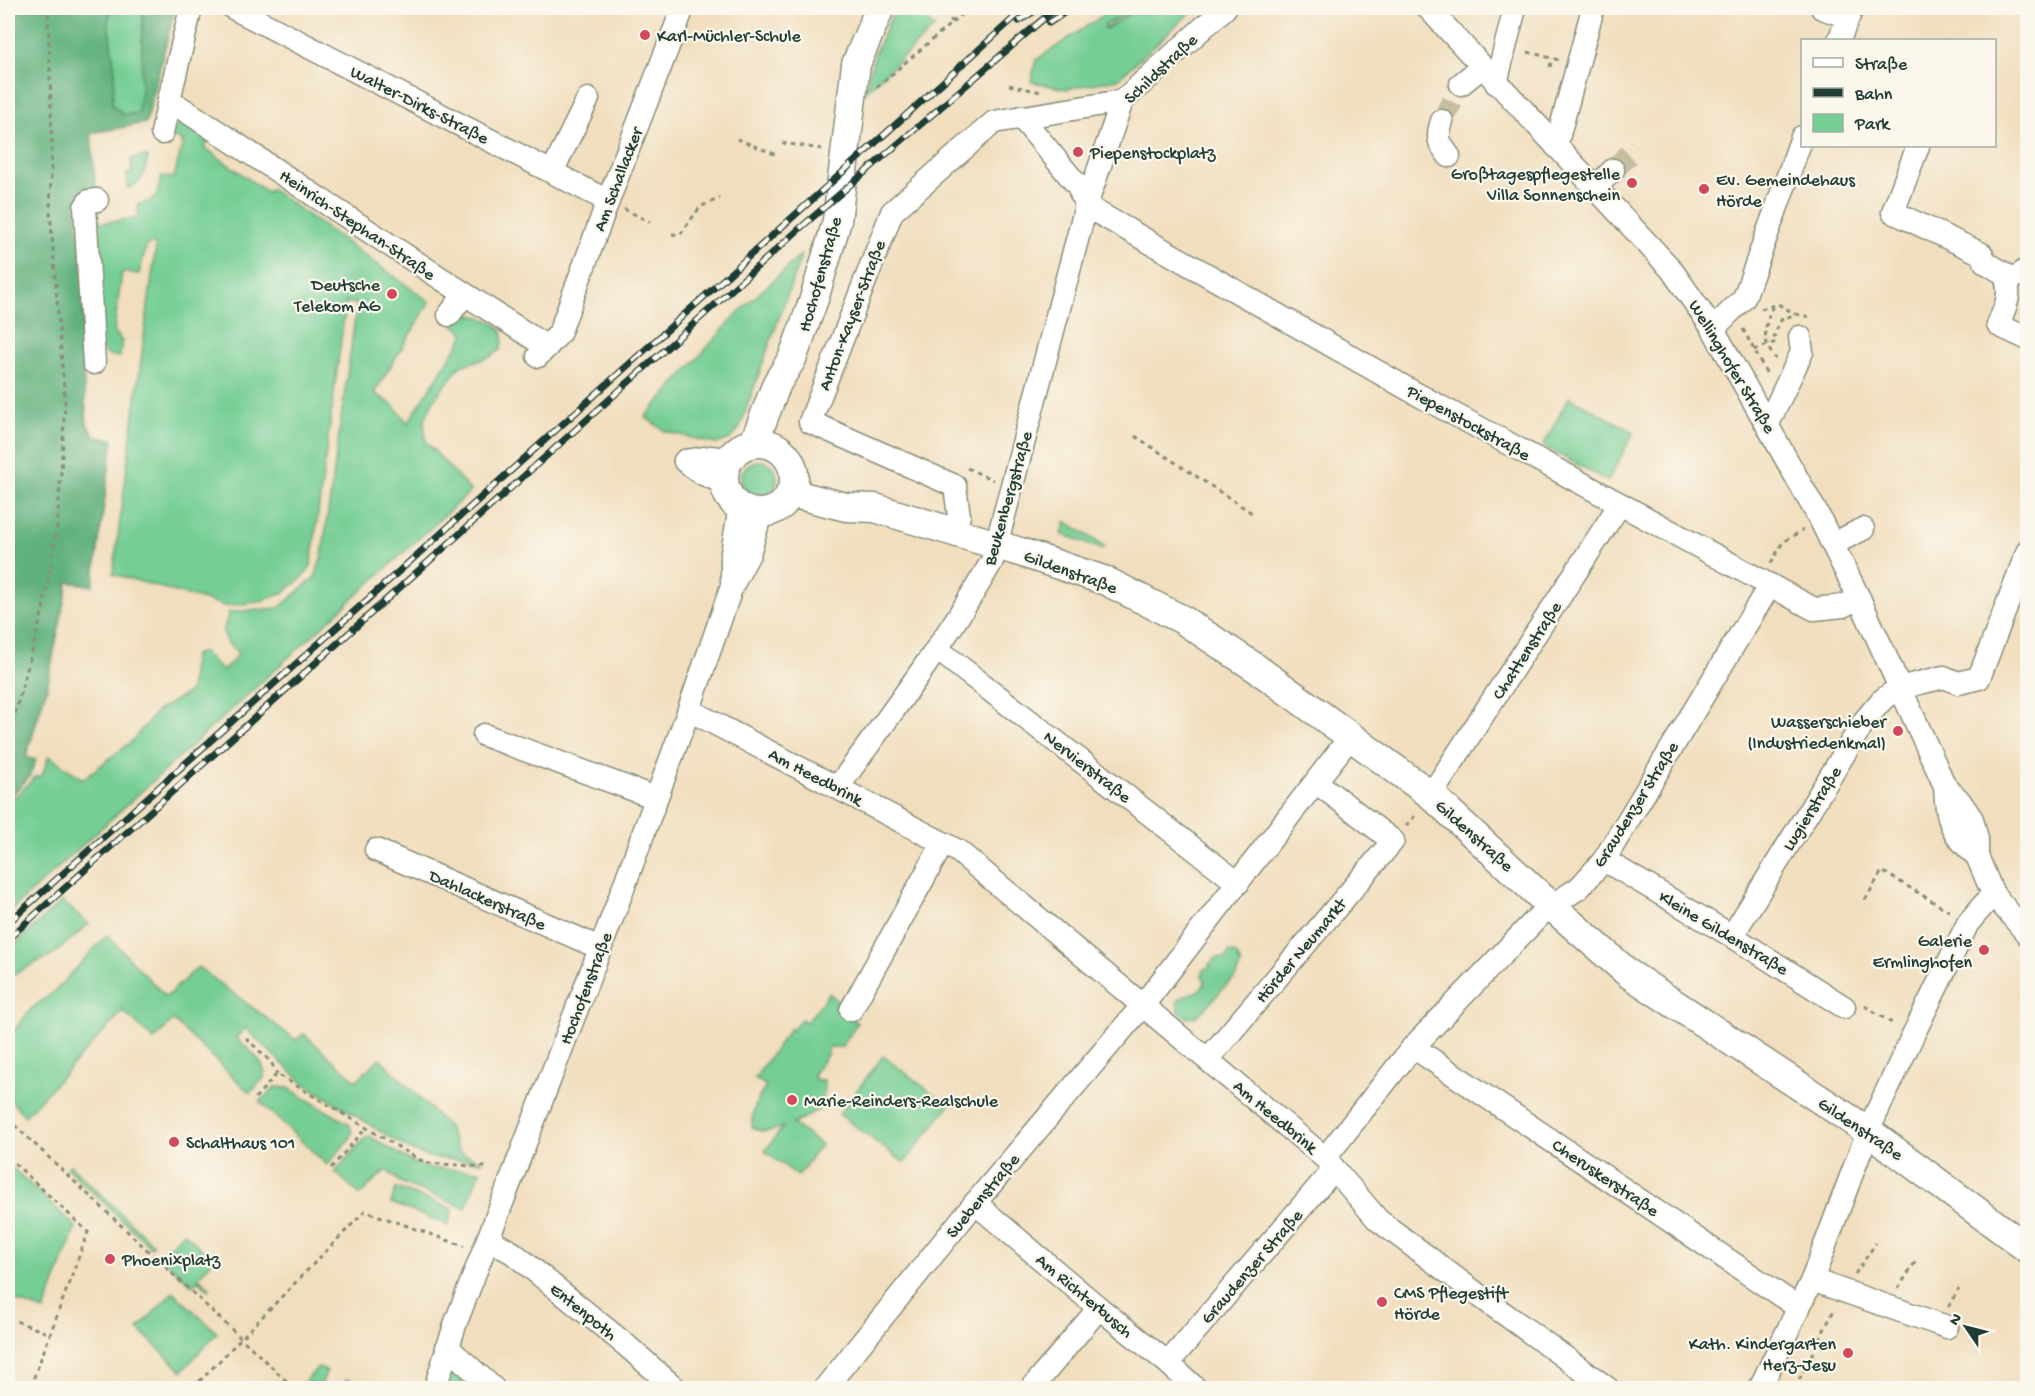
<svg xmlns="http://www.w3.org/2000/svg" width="2035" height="1396" font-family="'Gochi Hand',sans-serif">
  <rect width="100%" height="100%" fill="#fbf7ec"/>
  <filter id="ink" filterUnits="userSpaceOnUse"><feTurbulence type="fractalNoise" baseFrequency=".0167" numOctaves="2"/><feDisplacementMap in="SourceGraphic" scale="12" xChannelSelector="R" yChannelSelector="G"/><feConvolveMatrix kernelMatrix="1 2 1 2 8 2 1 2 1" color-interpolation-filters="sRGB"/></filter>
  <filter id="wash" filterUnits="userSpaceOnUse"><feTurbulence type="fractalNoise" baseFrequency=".008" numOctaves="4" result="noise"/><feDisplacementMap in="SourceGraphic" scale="24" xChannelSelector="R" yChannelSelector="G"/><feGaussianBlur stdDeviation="1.35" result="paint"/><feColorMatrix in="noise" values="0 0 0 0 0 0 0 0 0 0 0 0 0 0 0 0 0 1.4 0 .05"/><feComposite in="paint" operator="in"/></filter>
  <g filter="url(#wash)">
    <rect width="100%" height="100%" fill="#f1debe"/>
    <g fill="#75ce94" stroke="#4a8664" stroke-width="1.5">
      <path d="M 111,8 L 143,9 L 141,90 L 138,113 L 123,115 L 112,105 L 115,72 L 108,22 Z"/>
      <path d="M 895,8 L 909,8 L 935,27 L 864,93 L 875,53 Z"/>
      <path d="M 1114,8 L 1136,8 L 1104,26 L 1105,29 L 1139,8 L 1154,11 L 1158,8 L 1195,8 L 1118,79 L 1066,89 L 1031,82 L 1036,60 Z"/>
      <path d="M 183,122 L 213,136 L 204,147 L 267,192 L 271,189 L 430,302 L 374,393 L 393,405 L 408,423 L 465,334 L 454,325 L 462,315 C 475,314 501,321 503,336 C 504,340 501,346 500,350 L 490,357 L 460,366 L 433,401 L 424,422 L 426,442 L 471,491 L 8,913 L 8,804 L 35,777 L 42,776 L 49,756 L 83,779 L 132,741 L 157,711 L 190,692 L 194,655 L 203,652 L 223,671 L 239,654 L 228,643 L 223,632 L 229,612 L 279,608 L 315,577 L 322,556 L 357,304 L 346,302 L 311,566 L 303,577 L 283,593 L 259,602 L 225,606 L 113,574 L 156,245 L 151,243 L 146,247 L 139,274 L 122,272 L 114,330 L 122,342 L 120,357 L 107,355 L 99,344 L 92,212 L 98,207 L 100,223 L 138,218 L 138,204 C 157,203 158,192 162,176 L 174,178 L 183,141 L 171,137 L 171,132 L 176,125 Z"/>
      <path d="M 146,156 L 148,158 C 144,172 144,184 128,188 L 127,174 L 132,173 L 131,159 Z"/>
      <path d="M 802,254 L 739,429 L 730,439 L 716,444 L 665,431 L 645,417 L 739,312 Z"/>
      <path d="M 1569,397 L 1634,432 L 1608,481 L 1543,446 Z"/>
      <circle cx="759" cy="479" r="18"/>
      <path d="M 1066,521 L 1105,547 L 1101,549 L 1062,534 Z"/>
      <path d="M 62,901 L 89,924 L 55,953 L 8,977 L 8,951 Z"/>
      <path d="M 107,935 L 166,997 L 198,967 L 296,1040 L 304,1034 L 356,1081 L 380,1058 L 448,1127 L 459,1152 L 484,1162 L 428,1157 L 409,1149 L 303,1083 L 245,1028 L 236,1038 C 247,1049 265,1060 265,1077 L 250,1093 L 173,1020 L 154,1040 L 123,1011 L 25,1116 L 11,1101 L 8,1094 L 8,1038 L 31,1009 L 55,991 Z"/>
      <path d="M 1229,952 L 1236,954 L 1241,964 L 1235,978 L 1222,989 L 1205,1009 L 1195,1017 L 1188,1018 L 1180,1013 L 1177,1002 C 1186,991 1202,995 1205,981 L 1202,976 L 1204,969 L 1210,967 L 1209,964 L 1216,958 L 1226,958 Z"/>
      <path d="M 829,993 L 844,1006 L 848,1015 L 857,1023 L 842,1047 L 828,1047 L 828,1053 L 813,1075 L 816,1080 L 824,1080 L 823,1107 L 793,1124 L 821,1145 L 798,1176 L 765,1151 L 783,1127 C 771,1131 763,1134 752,1127 C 751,1113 758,1098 766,1086 L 755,1078 L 790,1028 L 792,1031 L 801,1019 L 807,1022 Z"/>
      <path d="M 883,1056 L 949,1106 L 904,1163 L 839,1114 Z"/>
      <path d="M 275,1087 L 288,1088 L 349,1124 L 352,1131 L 351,1137 L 327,1165 L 260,1102 Z"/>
      <path d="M 369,1136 L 417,1165 L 429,1168 L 480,1171 L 466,1208 L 400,1182 L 386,1170 L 360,1195 L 335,1172 L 364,1139 Z"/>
      <path d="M 8,1164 L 76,1227 L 44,1311 L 8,1298 Z"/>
      <path d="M 70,1165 L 153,1244 L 151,1247 L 67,1168 Z"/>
      <path d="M 396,1188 L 453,1209 L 448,1225 L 391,1203 Z"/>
      <path d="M 184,1232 L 213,1260 L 198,1277 L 210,1288 L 209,1290 L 199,1280 L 193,1286 L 160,1256 Z"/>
      <path d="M 173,1292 L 217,1333 L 182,1371 L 138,1329 Z"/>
      <path d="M 453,1365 L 465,1373 L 460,1388 L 445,1388 Z"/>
      <path d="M 318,1367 L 327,1371 L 322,1382 L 322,1388 L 299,1388 Z"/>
      <path d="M 346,1379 L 372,1388 L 344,1388 Z"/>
    </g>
    <path fill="#60b17e" stroke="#407759" stroke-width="1.5" d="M 8,8 L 111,8 L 108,22 L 115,72 L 112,105 L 124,115 L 138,113 L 141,90 L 143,9 L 141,8 L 175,8 L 146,123 L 91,133 L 96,192 L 80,194 L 76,206 L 84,284 L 82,361 L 87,424 L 95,437 L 113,439 L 93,586 L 68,582 L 47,687 L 26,757 L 36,760 L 29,777 L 8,799 Z"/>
  </g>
  <g filter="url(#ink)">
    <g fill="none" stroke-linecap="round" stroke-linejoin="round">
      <g stroke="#c7bea2" stroke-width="22" stroke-dasharray="22 11" stroke-linecap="butt">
        <path d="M 1442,121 L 1461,84"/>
        <path d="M 1613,170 L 1637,147"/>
      </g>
      <defs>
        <g id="minor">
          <path d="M 191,8 L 169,100 C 295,182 420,266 547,347"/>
          <path d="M 233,8 L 608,201"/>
          <path d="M 1428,8 L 1671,269 L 1713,329 L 1820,519 L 1859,598 L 1945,786 L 1959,800 L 1972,819 L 1977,839 L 1977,856 L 1993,894 L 2028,935"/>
          <path d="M 1822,8 L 1848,17"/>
          <path d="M 1839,40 L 1852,8"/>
          <path d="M 1496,83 L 1515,8"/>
          <path d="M 1461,84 L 1482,67"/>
          <path d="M 1021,117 L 1078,186 L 1086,206"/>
          <path d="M 1442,121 C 1436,138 1439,143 1449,156"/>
          <path d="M 162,133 L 169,100"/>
          <path d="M 1556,146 L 1593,8"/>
          <path d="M 1918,146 L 1893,212 L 1982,254 L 1985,262 L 2005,274 C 2012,296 2006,305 1998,325 L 2028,339"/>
          <path d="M 552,172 L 588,99"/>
          <path d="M 1595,188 L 1613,170"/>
          <path d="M 1086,206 L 1415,393 L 1814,609 L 1843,606 L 1859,598"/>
          <path d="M 2007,279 L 2020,275 L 2028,268"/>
          <path d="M 449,315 L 464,295"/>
          <path d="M 1713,329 L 1744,298 L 1802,137"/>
          <path d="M 538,356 L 559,334 L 608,201 L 683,8"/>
          <path d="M 94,363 L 85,207 L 89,201 L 97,200"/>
          <path d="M 1768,424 L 1802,352 L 1800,337"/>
          <path d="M 685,461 L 703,474 L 724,483"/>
          <path d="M 685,461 L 710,457 L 729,459"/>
          <path d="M 953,531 L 959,516 L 955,486 L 810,422 L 892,212 L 994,122 L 1122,101"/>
          <path d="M 1833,544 L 1863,529"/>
          <path d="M 732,581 L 732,553 L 740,507"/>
          <path d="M 937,649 L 1238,883"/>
          <path d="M 689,710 L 958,851 L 1325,1158 L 1378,1220 L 1477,1294 L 1607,1388"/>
          <path d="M 484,735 L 656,798"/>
          <path d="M 1945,786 C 1946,819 1951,835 1977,856"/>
          <path d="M 838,787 C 891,713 947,640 992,561 L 1086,206 L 1122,101 L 1225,8"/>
          <path d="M 1431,795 L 1620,504"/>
          <path d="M 376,850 L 600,948"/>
          <path d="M 1604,860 L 1732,936 L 1844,1007"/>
          <path d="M 1732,936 L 1865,720 L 1881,701 L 1899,688 L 1944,677 L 1958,683 L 1979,678 L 2028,550"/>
          <path d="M 851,1010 L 943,843"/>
          <path d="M 1413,1047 L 1799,1308"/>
          <path d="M 1208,1059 L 1393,841 L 1316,782"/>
          <path d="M 1325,1158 L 1413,1047 L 1541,914 L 1551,906 L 1579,888 L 1604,860 L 1770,585"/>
          <path d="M 975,1203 L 1099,1308 L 1168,1363 L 1195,1388"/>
          <path d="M 488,1239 L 513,1253 L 627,1346 L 675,1388"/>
          <path d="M 1812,1280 L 1947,1327"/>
          <path d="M 447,1347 L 493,1388"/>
          <path d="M 1168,1363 L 1334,1169"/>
          <path d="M 435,1388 L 456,1322 L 617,905 L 687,715 L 732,586 L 749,554 L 761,513"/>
          <path d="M 825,1388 L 975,1203 L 1143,1005 L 1351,736"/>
          <path d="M 1032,1388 L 1099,1308"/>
          <path d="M 1760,1388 L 1812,1280 L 1868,1131 L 1913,1035 L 1968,923 L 1993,894"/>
        </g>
        <g id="major">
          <path d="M 754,443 L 777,383 L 792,359 L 814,299 L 837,221 L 856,64 L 880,8"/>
          <circle cx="759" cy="478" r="35"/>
          <path d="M 790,493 L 846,507 L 875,508 L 1020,552 L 1106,581 L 1183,620 L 1256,668 L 1431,795 L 1551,906 L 1629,974 L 1868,1131 L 2028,1249"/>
        </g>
      </defs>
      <use href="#minor" stroke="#888e79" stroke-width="25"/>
      <use href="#major" stroke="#888e79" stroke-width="31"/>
      <g stroke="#888e79" stroke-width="3" stroke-dasharray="4.5 4.5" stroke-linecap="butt">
        <path d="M 936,8 L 957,25"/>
        <path d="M 1528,52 L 1559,60"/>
        <path d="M 1550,67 L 1552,58"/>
        <path d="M 1009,85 L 1041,92"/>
        <path d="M 877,87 L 969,8"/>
        <path d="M 8,124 C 12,184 13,245 8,305"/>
        <path d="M 737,139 L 777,155"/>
        <path d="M 782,143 L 822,149"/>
        <path d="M 624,209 L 650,222"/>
        <path d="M 672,234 L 680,235 L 700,207 L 720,198"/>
        <path d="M 1773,306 C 1764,325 1761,342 1776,359"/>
        <path d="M 1761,309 L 1778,304 L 1795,314"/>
        <path d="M 1743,329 L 1768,376"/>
        <path d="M 1754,350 L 1776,342 L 1774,336 L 1781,320 L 1795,314 L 1810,317"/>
        <path d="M 1135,436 L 1252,513"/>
        <path d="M 967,468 L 993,480"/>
        <path d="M 1771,563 L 1783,542 L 1803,530"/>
        <path d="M 8,740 L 43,610 L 57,526 L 62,458 L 65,402 L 50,210 L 52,142 L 48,8"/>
        <path d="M 1406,826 L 1417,813"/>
        <path d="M 1865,900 L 1882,871 L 1952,913"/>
        <path d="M 1865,1006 L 1895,1025"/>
        <path d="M 246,1038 L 271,1062 L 277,1074"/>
        <path d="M 255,1098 L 277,1074 L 420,1160 L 428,1163 L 487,1167"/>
        <path d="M 8,1119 L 294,1388"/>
        <path d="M 8,1157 L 88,1232 L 30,1388"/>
        <path d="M 331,1168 L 365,1129"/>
        <path d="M 1855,1274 L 1876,1243"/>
        <path d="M 1898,1289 L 1916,1261"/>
        <path d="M 1948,1307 L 1959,1289"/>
        <path d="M 8,1318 L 50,1334"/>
        <path d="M 193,1388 L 365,1211 L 464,1246"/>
        <path d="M 1795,1388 L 1835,1308"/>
      </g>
      <use href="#minor" stroke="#fff" stroke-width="22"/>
      <use href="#major" stroke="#fff" stroke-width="28"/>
      <defs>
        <g id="rail">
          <path d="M 1019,21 L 1039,8"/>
          <path d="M 1049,23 L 1071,8"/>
          <path d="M 8,923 L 1025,8"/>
          <path d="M 8,939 L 806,223 L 1056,8"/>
        </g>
      </defs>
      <use href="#rail" stroke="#1f3d34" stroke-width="7"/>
      <use href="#rail" stroke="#fbf7ec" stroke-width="4.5" stroke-dasharray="14" stroke-linecap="butt"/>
    </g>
  </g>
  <g fill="#d1495b" stroke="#fbf7ec" stroke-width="2">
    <circle cx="645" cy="35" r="6"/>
    <circle cx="1078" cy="152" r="6"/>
    <circle cx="1632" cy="183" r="6"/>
    <circle cx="1704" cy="189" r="6"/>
    <circle cx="392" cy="294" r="6"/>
    <circle cx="1898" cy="731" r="6"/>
    <circle cx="1984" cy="950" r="6"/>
    <circle cx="792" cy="1100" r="6"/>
    <circle cx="174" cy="1142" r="6"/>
    <circle cx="110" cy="1259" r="6"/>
    <circle cx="1382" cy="1302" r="6"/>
    <circle cx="1848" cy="1353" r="6"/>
  </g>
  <g text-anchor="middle" stroke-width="4.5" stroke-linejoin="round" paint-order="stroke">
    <g font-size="18" fill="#1f3d34" stroke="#fbf7ec" text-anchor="start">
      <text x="657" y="41">Karl-Müchler-Schule</text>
      <text x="1090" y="158">Piepenstockplatz</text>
      <text x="1620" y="179" text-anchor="end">Großtagespflegestelle<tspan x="1620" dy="21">Villa Sonnenschein</tspan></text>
      <text x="1716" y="185">Ev. Gemeindehaus<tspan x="1716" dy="21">Hörde</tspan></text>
      <text x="380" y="290" text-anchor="end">Deutsche<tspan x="380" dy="21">Telekom AG</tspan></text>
      <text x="1886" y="727" text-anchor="end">Wasserschieber<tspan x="1886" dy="21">(Industriedenkmal)</tspan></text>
      <text x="1972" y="946" text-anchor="end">Galerie<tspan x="1972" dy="21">Ermlinghofen</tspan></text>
      <text x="804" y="1106">Marie-Reinders-Realschule</text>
      <text x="186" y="1148">Schalthaus 101</text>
      <text x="122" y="1265">Phoenixplatz</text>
      <text x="1394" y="1298">CMS Pflegestift<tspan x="1394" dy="21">Hörde</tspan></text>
      <text x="1836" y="1349" text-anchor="end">Kath. Kindergarten<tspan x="1836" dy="21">Herz-Jesu</tspan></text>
    </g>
    <g font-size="18" fill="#1f3d34" stroke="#fbf7ec">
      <text transform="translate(1160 68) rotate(-43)" y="6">Schildstraße</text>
      <text transform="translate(420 104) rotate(27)" y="6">Walter-Dirks-Straße</text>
      <text transform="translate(617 179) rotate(-69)" y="6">Am Schallacker</text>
      <text transform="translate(358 224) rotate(34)" y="6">Heinrich-Stephan-Straße</text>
      <text transform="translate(819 274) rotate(-74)" y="6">Hochofenstraße</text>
      <text transform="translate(851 315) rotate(-69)" y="6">Anton-Kayser-Straße</text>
      <text transform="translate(1733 366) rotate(59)" y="6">Wellinghofer Straße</text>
      <text transform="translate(1469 422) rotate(29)" y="6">Piepenstockstraße</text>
      <text transform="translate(1007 498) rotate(-74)" y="6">Beukenbergstraße</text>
      <text transform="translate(1071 571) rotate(20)" y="6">Gildenstraße</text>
      <text transform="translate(1526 650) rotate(-57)" y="6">Chattenstraße</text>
      <text transform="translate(1088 766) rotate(38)" y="6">Nervierstraße</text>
      <text transform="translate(816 776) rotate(28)" y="6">Am Heedbrink</text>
      <text transform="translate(1635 804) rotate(-58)" y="6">Graudenzer Straße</text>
      <text transform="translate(1811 808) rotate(-58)" y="6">Lugierstraße</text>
      <text transform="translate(1475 835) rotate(42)" y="6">Gildenstraße</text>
      <text transform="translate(488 899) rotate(24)" y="6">Dahlackerstraße</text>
      <text transform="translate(1724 932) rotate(31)" y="6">Kleine Gildenstraße</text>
      <text transform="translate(1300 950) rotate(-50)" y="6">Hörder Neumarkt</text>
      <text transform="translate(585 988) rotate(-69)" y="6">Hochofenstraße</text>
      <text transform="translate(1276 1116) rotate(40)" y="6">Am Heedbrink</text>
      <text transform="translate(1861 1128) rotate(34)" y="6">Gildenstraße</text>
      <text transform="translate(1606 1177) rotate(34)" y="6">Cheruskerstraße</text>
      <text transform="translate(982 1195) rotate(-50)" y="6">Suebenstraße</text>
      <text transform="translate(1251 1266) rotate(-49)" y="6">Graudenzer Straße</text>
      <text transform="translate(1085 1295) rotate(40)" y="6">Am Richterbusch</text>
      <text transform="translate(584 1311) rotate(39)" y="6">Entenpoth</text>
    </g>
  </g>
  <rect width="2035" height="1396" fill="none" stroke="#fbf7ec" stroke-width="30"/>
  <rect x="1801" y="39" width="195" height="108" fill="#fbf7ec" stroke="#a3ada2" stroke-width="1.5"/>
  <rect x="1813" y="58" width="30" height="9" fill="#ffffff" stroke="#a3ada2" stroke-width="1.5"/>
  <text x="1855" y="69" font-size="18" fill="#1f3d34">Straße</text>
  <rect x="1813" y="88" width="30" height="9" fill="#1f3d34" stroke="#a3ada2" stroke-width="1.5"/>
  <text x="1855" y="99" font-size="18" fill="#1f3d34">Bahn</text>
  <rect x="1813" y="114" width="30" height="18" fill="#75ce94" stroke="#a3ada2" stroke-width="1.5"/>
  <text x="1855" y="129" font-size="18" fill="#1f3d34">Park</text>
  <g transform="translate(1966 1327) rotate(305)" stroke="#fbf7ec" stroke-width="4.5" paint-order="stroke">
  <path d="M0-4.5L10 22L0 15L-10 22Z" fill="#1f3d34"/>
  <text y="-9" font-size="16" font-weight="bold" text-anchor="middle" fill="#1f3d34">N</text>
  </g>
</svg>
